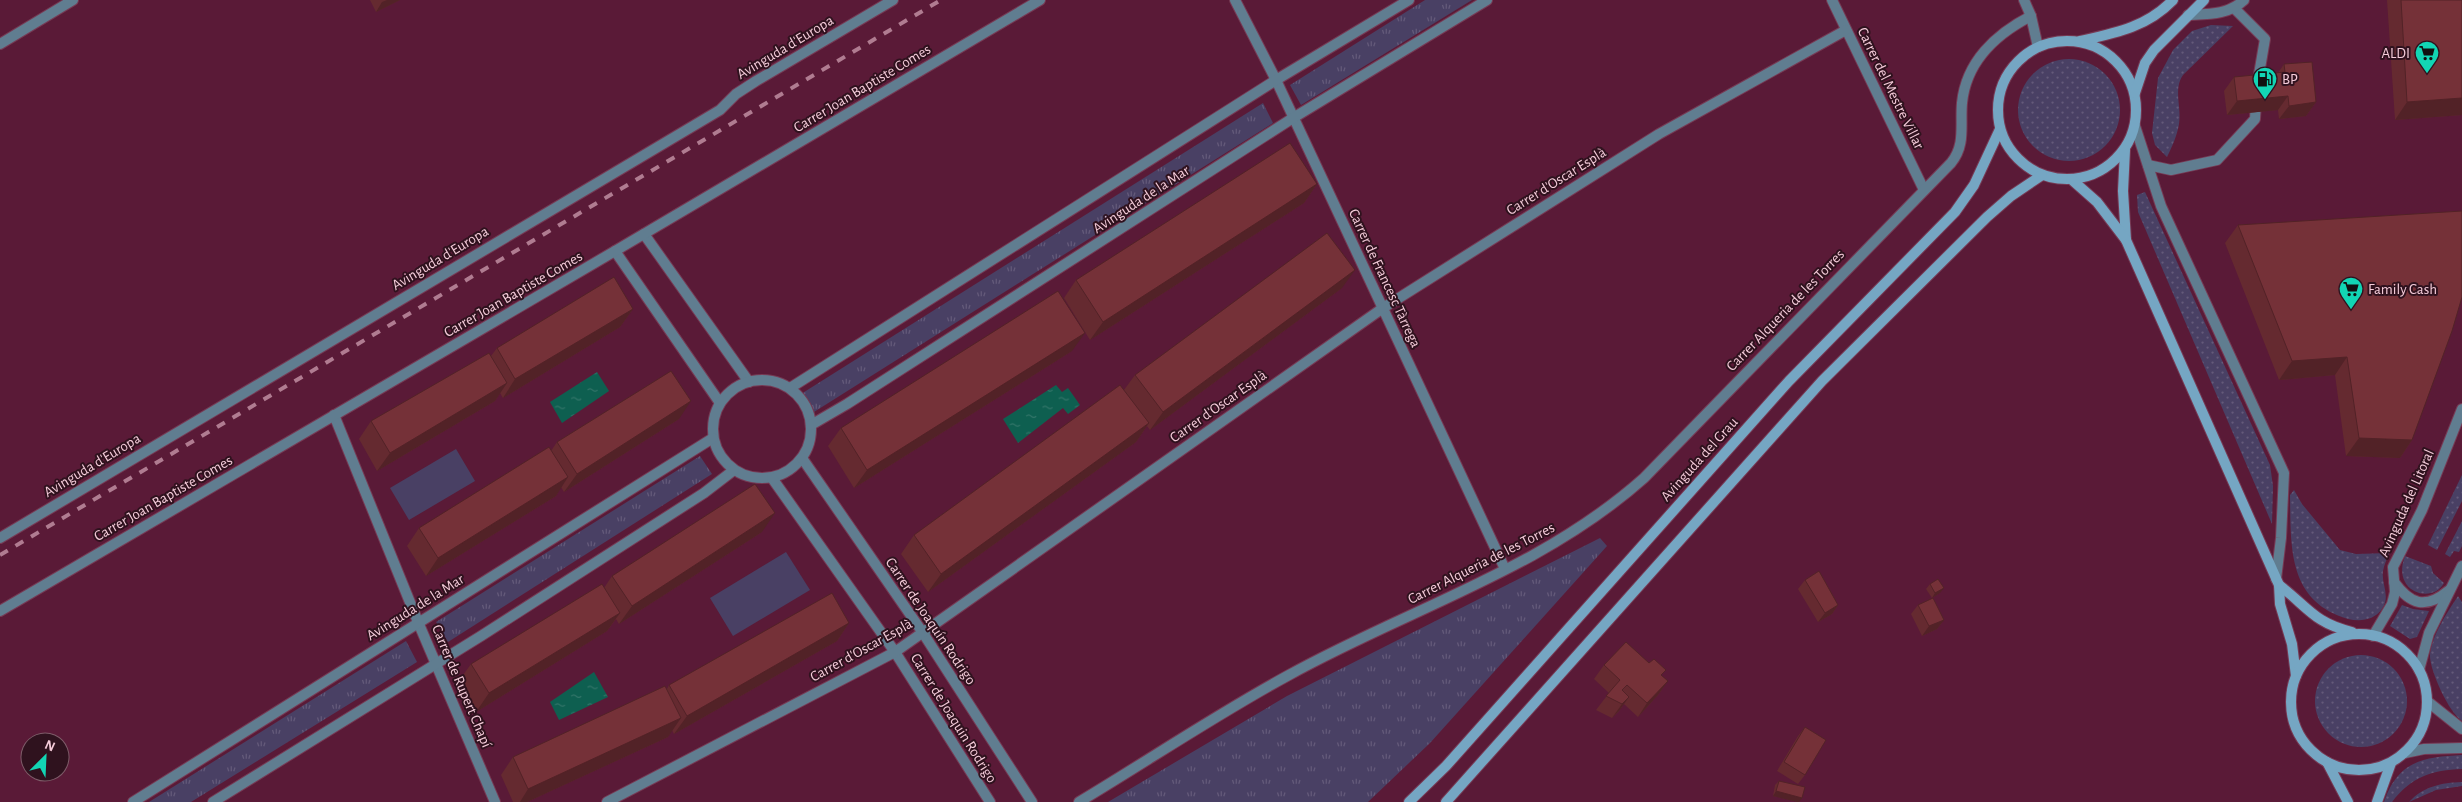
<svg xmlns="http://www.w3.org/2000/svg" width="2462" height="802" font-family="'Alegreya Sans',sans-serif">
  <defs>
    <pattern id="grass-dots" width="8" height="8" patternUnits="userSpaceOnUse" patternTransform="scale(1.25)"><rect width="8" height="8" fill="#494064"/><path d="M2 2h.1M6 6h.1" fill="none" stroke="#645a7a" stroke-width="1.8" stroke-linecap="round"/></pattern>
    <pattern id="park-tufts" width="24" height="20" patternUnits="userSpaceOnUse" patternTransform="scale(1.25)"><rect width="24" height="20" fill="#494064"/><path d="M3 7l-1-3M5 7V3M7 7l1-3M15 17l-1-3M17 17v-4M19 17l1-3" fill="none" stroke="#645a7a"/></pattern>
    <pattern id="water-ripples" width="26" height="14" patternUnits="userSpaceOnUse" patternTransform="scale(1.25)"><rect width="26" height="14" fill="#0e5f50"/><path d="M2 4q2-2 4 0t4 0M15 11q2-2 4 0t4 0" fill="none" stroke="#327569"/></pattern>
  </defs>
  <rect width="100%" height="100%" fill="#5a1a37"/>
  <g fill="url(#grass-dots)">
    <path d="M 2211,25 L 2233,26 L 2183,75 C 2173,89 2182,108 2179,124 C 2177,136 2172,147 2167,157 L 2155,145 L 2152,133 L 2158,78 L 2173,50 L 2192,31 Z"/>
    <circle cx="2069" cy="110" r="51"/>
    <path d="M 2145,192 L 2270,465 L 2273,486 L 2272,524 L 2138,212 L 2137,195 Z"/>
    <path d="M 2462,475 L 2462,501 L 2437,550 L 2428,545 Z"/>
    <path d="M 2294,490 L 2302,504 L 2340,550 L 2356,554 L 2389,553 C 2387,559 2384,565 2383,571 C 2381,584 2391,596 2382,609 C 2374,620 2361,622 2348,619 C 2287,601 2291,546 2290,495 Z"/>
    <path d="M 2462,521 L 2462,546 L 2459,552 L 2454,551 L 2450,557 L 2445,554 Z"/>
    <path d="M 2405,556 L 2431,566 L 2433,573 L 2444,583 C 2432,605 2391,592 2405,556 Z"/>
    <path d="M 2458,596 L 2462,602 L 2462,721 C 2449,713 2430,671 2430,656 C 2430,638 2448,611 2458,596 Z"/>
    <path d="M 2402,605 L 2413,609 L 2429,611 L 2417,637 L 2410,639 L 2390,626 Z"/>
    <circle cx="2361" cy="701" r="46"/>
    <path d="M 2462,755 L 2462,769 C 2432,770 2411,777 2392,802 L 2384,802 C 2398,761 2423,757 2462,755 Z"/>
    <path d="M 2462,782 L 2462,786 L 2436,790 L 2409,802 C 2424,786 2441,783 2462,782 Z"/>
  </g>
  <g fill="url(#park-tufts)">
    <path d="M 1425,0 L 1472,0 L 1301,105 L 1290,85 Z"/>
    <path d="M 1263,103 L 1273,123 L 814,412 L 801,394 Z"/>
    <path d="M 700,456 L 712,474 L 448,642 L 436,622 Z"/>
    <path d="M 1600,538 L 1607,546 L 1430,743 L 1368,802 L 1108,802 L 1287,696 Z"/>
    <path d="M 406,641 L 417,662 L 191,802 L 149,802 Z"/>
  </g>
  <g fill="#494064">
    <path d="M 456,449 L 475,481 L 409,520 L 390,488 Z"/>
    <path d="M 786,552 L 810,590 L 733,636 L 710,598 Z"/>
  </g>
  <g fill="url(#water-ripples)">
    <path d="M 597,372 L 609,391 L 562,423 L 550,402 Z"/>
    <path d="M 1056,385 L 1062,392 L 1068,388 L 1080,405 L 1068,414 L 1063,408 L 1018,443 L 1003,419 Z"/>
    <path d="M 594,672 L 608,697 L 559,720 L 550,702 Z"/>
  </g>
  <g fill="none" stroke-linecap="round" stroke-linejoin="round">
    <defs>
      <g id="service">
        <path d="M 2235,9 L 2265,39 L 2257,86"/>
        <path d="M 2188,15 C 2209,14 2228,15 2244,0"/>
        <path d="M 0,44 L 73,0"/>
        <path d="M 2135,126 L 2161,206 L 2284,473 L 2281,538 L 2276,579"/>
        <path d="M 2148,165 L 2171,170 L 2217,160 L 2255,119 L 2256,101"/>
      </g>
      <g id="minor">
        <path d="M 1235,0 L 1276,80 L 1505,569"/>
        <path d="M 1832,0 L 1924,190"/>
        <path d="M 2024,0 L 2031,16 L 2038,47"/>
        <path d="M 644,234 L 749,382"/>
        <path d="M 615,251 L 720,403"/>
        <circle cx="762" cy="429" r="49"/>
        <path d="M 790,388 L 1276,80 L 1409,0"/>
        <path d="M 334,415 L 418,622 L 495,802"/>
        <path d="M 811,425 L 847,404 L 1293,118 L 1487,0"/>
        <path d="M 802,458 L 923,633 L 1032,802"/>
        <path d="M 772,478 L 895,652 L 990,802"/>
        <path d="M 0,538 L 720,110 L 736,94 L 756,81 L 893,0"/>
        <path d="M 2394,582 C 2410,604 2425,610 2448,591"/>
        <path d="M 0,611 L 615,251 L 1040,0"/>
        <path d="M 2373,636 L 2392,604 L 2395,592 L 2393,567 L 2422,510 L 2462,409"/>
        <path d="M 2419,670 L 2429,633 L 2462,566"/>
        <path d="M 2427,701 L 2462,729"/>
        <path d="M 2405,753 L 2424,749 L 2462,748"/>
        <path d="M 133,802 L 713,438"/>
        <path d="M 213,802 L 481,636 L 704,493 L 734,470"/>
        <path d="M 607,802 L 895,652 L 1383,308 L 1659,134 L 1846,30"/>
        <path d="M 1079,802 C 1149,760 1217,714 1289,675 C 1408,609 1541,570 1644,478 L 1951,163 C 1966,145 1960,125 1962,103 C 1966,62 1996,34 2031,16"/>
      </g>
      <g id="secondary">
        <circle cx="2067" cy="110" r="69"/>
        <path d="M 2080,41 C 2116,33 2147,27 2173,0"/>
        <path d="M 2135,93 L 2145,63 L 2154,50 L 2204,0"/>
        <path d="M 2125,150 L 2123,191 L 2126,240"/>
        <path d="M 2071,179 L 2097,202 L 2126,240 L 2279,585 L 2280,604 L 2292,644 L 2296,676"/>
        <path d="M 2279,585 C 2308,607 2314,623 2352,632"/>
        <circle cx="2359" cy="702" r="68"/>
        <path d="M 2327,762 L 2348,802"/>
        <path d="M 1409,802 L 1446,766 L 1789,381 L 1955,212 L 1974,185 L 2000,129"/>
        <path d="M 1446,802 L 1822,381 L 1987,217 L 2011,196 L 2042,175"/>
        <path d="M 2377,802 L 2391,763"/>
      </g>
    </defs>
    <use href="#service" stroke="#763a54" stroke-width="12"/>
    <use href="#minor" stroke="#763a54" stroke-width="12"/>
    <use href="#secondary" stroke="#763a54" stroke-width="12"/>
    <use href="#service" stroke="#607d90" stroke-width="10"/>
    <use href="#minor" stroke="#607d90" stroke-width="10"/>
    <use href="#secondary" stroke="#75a6c3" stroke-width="10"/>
    <path stroke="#b07c91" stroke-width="4" stroke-dasharray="9 9" stroke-linecap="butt" d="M 0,555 L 941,0"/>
  </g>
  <g fill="#652a30">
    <path d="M 370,0 L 400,0 L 376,12 Z"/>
    <path d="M 2387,0 L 2462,0 L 2462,115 L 2395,120 Z"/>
    <path d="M 2284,64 L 2316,102 L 2306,116 L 2279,119 L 2278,110 L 2227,115 L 2224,91 L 2234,77 L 2278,73 Z"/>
    <path d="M 1317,184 L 1304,203 L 1090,340 L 1064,298 L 1076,280 Z"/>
    <path d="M 2462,211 L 2412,440 L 2400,458 L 2346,456 L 2335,375 L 2279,380 L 2225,243 L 2238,225 Z"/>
    <path d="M 1342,288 L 1150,430 L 1147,426 L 1136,442 L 928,592 L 901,554 L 914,535 L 1124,390 L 1135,375 Z"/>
    <path d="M 633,309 L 620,327 L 503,398 L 500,393 L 495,401 L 377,471 L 359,439 L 371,421 L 491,356 L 497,348 Z"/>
    <path d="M 1072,351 L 854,488 L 828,446 L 841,428 Z"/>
    <path d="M 679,419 L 564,492 L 561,487 L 556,496 L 426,576 L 407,546 L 419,528 L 551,451 L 557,442 Z"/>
    <path d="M 762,532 L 619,624 L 616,619 L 607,631 L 476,712 L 458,682 L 471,664 L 604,588 L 612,576 Z"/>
    <path d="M 1805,580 L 1838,605 L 1832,614 L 1818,622 L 1798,589 Z"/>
    <path d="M 1930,584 L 1940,593 L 1932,598 L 1926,589 Z"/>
    <path d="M 1918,605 L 1944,620 L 1937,629 L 1922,636 L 1911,614 Z"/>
    <path d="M 849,623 L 837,641 L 674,734 L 672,730 L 668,737 L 527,802 L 513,802 L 501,775 L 513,757 L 667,689 L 669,685 Z"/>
    <path d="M 1604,665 L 1662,676 L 1668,681 L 1658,695 L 1638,717 L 1624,704 L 1619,711 L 1612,718 L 1596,710 L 1609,693 L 1594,679 Z"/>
    <path d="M 1805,727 L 1805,775 L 1798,784 L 1777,771 L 1798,736 Z"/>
    <path d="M 1779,781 L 1799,802 L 1773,796 L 1775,785 Z"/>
  </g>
  <g fill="#522227">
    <path d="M 387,0 L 400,0 L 376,12 L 382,2 Z"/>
    <path d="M 2288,96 L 2278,110 L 2227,115 L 2237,101 Z"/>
    <path d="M 2462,98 L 2462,115 L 2395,120 L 2407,102 Z"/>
    <path d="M 2316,102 L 2306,116 L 2279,119 L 2289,106 Z"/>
    <path d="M 1317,184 L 1304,203 L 1090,340 L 1103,322 Z"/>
    <path d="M 1355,270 L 1342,288 L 1150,430 L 1163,412 Z"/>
    <path d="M 633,309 L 620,327 L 503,398 L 515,379 Z"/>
    <path d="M 1085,333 L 1072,351 L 854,488 L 867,470 Z"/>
    <path d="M 2347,357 L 2335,375 L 2279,380 L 2292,361 Z"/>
    <path d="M 507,383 L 495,401 L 377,471 L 390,453 Z"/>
    <path d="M 691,401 L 679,419 L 564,492 L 577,474 Z"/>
    <path d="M 1149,423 L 1136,442 L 928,592 L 941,574 Z"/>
    <path d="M 2359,438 L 2412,440 L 2400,458 L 2346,456 Z"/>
    <path d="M 568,477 L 556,496 L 426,576 L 438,558 Z"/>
    <path d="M 775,513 L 762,532 L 619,624 L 632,606 Z"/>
    <path d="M 1944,588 L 1940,593 L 1932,598 L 1935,593 Z"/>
    <path d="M 1838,605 L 1832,614 L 1818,622 L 1825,613 Z"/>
    <path d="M 620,613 L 607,631 L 476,712 L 489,693 Z"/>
    <path d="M 1944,620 L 1937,629 L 1922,636 L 1929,626 Z"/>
    <path d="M 849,623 L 837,641 L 674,734 L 687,716 Z"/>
    <path d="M 1668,681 L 1658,695 L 1638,717 L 1647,703 Z"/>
    <path d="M 1629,697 L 1619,711 L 1612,718 L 1622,704 Z"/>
    <path d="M 681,718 L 668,737 L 527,802 L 520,802 L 528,789 Z"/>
    <path d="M 1776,791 L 1802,798 L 1799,802 L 1797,802 L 1773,796 Z"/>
  </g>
  <g fill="#753138" stroke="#522227">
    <path d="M 2401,0 L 2462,0 L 2462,98 L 2407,102 Z"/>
    <path d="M 2312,62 L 2316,102 L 2289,106 L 2288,96 L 2237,101 L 2234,77 L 2285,72 L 2284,64 Z"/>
    <path d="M 1290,143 L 1317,184 L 1103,322 L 1076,280 Z"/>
    <path d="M 2462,211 L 2462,297 L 2452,331 L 2412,440 L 2359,438 L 2347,357 L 2292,361 L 2238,225 Z"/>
    <path d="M 1327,233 L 1355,270 L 1163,412 L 1135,375 Z"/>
    <path d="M 614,277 L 633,309 L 515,379 L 497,348 Z"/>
    <path d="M 1058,291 L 1085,333 L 867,470 L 841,428 Z"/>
    <path d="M 489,353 L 507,383 L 390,453 L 371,421 Z"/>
    <path d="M 671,371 L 691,401 L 577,474 L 557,442 Z"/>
    <path d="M 1120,385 L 1149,423 L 941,574 L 914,535 Z"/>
    <path d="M 549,447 L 568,477 L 438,558 L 419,528 Z"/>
    <path d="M 755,484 L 775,513 L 632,606 L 612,576 Z"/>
    <path d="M 1819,571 L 1838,605 L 1825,613 L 1805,580 Z"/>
    <path d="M 1938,579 L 1944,588 L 1935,593 L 1930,584 Z"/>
    <path d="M 602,584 L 620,613 L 489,693 L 471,664 Z"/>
    <path d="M 832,593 L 849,623 L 687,716 L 669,685 Z"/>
    <path d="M 1933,598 L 1944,620 L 1929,626 L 1918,605 Z"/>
    <path d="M 1626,642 L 1649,663 L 1654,659 L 1666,670 L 1661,675 L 1668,681 L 1647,703 L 1627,685 L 1622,690 L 1629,697 L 1622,704 L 1606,696 L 1620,680 L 1604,665 Z"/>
    <path d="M 665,686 L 681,718 L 528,789 L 513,757 Z"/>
    <path d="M 1805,727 L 1826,740 L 1805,775 L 1784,762 Z"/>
    <path d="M 1779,781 L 1805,787 L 1802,798 L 1776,791 Z"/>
  </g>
  <defs>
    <symbol id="supermarket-pin" viewBox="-11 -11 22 30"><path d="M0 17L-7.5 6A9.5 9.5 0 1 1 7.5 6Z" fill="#12d5b4" stroke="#2f121e"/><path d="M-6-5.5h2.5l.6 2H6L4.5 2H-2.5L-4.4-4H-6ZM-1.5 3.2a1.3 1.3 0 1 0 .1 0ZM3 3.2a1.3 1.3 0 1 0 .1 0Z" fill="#111"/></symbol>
    <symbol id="fuel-pin" viewBox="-11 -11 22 30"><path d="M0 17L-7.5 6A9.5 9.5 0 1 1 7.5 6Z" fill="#12d5b4" stroke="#2f121e"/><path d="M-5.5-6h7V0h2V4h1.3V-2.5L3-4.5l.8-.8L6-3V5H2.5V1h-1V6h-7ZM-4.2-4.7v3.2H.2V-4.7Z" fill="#111"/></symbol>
  </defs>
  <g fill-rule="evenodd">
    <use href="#supermarket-pin" x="2413" y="39" width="28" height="38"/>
    <use href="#fuel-pin" x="2251" y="65" width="28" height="38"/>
    <use href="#supermarket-pin" x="2337" y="275" width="28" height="38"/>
  </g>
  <g text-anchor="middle" stroke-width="4" stroke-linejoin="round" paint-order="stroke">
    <g font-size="15" fill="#f5ccda" stroke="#2f121e">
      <text transform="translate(785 47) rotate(-31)" y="5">Avinguda d'Europa</text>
      <text transform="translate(862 88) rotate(-31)" y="5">Carrer Joan Baptiste Comes</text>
      <text transform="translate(1891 88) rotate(64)" y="5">Carrer del Mestre Villar</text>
      <text transform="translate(1556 181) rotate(-32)" y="5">Carrer d'Oscar Esplà</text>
      <text transform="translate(1141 199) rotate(-33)" y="5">Avinguda de la Mar</text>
      <text transform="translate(440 258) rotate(-31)" y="5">Avinguda d'Europa</text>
      <text transform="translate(1385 278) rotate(65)" y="5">Carrer de Francesc Tàrrega</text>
      <text transform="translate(513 294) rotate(-30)" y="5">Carrer Joan Baptiste Comes</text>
      <text transform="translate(1785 310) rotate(-46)" y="5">Carrer Alqueria de les Torres</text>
      <text transform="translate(1218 406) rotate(-35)" y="5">Carrer d'Oscar Esplà</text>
      <text transform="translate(1699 459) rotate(-48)" y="5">Avinguda del Grau</text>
      <text transform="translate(92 465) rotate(-31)" y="5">Avinguda d'Europa</text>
      <text transform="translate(163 498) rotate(-30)" y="5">Carrer Joan Baptiste Comes</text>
      <text transform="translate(2406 503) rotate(-66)" y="5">Avinguda del Litoral</text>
      <text transform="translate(1481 563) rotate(-27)" y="5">Carrer Alqueria de les Torres</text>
      <text transform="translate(415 607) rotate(-32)" y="5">Avinguda de la Mar</text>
      <text transform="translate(931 621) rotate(56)" y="5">Carrer de Joaquín Rodrigo</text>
      <text transform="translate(861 650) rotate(-29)" y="5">Carrer d'Oscar Esplà</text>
      <text transform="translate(462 686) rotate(67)" y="5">Carrer de Rupert Chapí</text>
      <text transform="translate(954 718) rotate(58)" y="5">Carrer de Joaquin Rodrigo</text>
    </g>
    <g font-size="15" fill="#f5ccda" stroke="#2f121e" text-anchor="start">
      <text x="2410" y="58" text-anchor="end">ALDI</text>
      <text x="2282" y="84">BP</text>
      <text x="2368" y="294">Family Cash</text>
    </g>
  </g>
  <g transform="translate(45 757) rotate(24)"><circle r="24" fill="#2f121e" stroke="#7e5c69"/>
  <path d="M0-4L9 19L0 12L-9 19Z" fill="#12d5b4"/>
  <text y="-8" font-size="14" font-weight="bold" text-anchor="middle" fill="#f5ccda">N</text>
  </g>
</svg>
